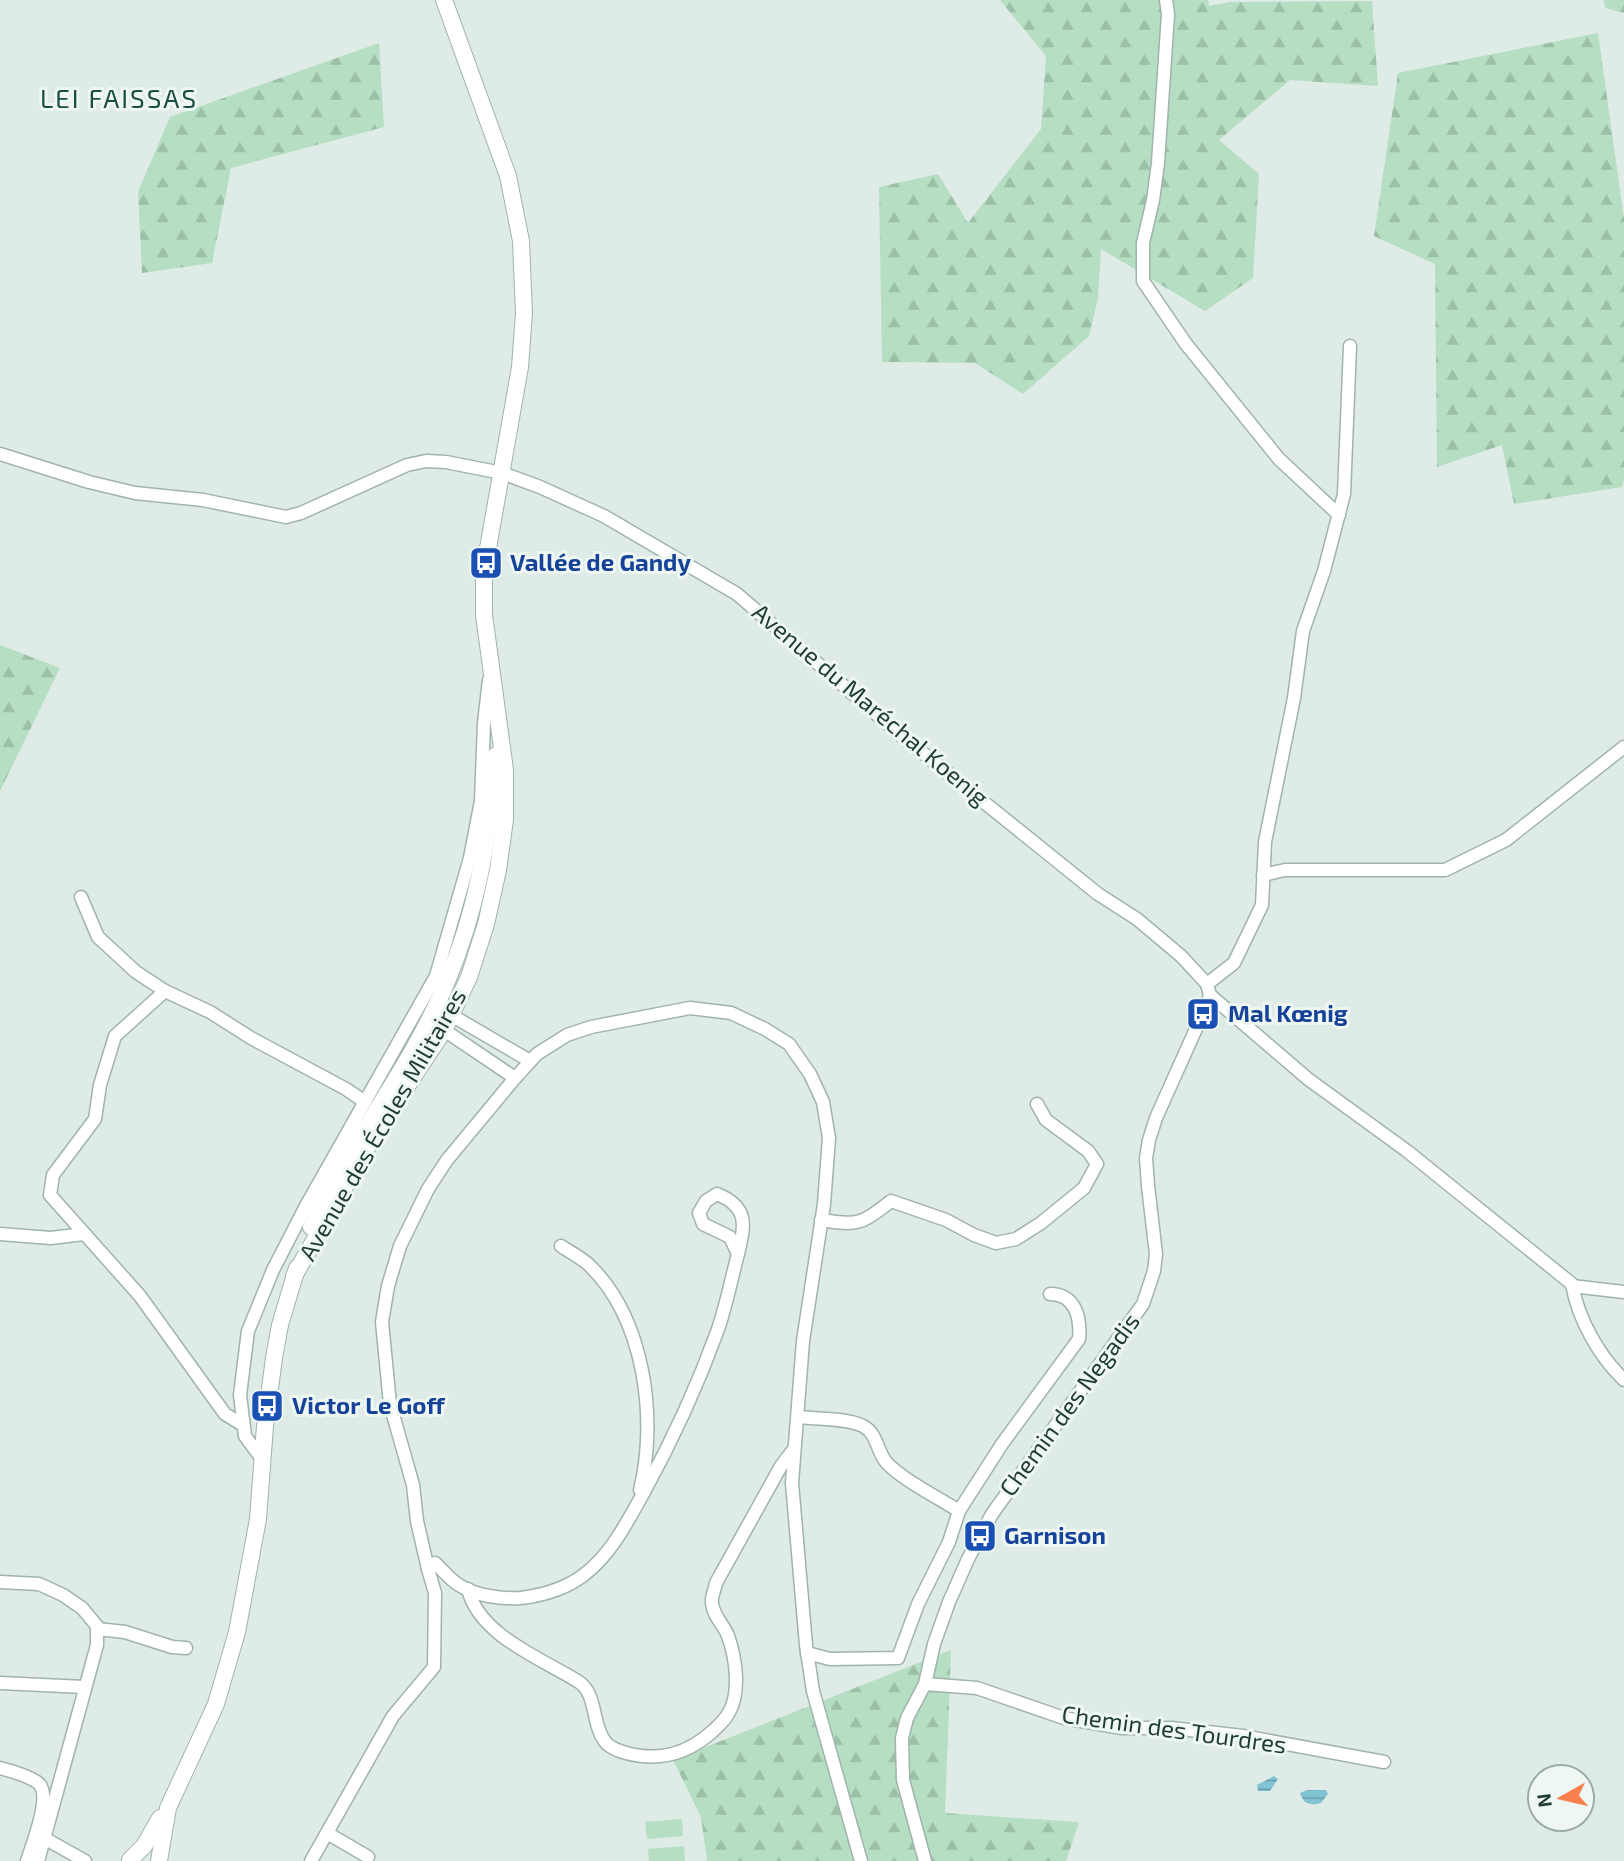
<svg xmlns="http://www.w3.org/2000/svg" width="1624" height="1861" font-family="'Exo 2',sans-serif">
  <defs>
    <pattern id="forest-firs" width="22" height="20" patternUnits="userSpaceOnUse" patternTransform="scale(1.75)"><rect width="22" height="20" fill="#b6dec2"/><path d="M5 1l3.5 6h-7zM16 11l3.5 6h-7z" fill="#9cbfa7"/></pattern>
    <pattern id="water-rules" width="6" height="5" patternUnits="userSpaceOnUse" patternTransform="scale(1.75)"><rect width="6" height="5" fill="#82c3d4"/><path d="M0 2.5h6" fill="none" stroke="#6aa0ad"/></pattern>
  </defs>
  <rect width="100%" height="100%" fill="#deebe6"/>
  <g fill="url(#forest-firs)">
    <path d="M 1000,0 L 1208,0 L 1209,6 L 1230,2 L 1372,1 L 1378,86 L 1290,80 L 1219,140 L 1259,174 L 1253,278 L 1205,311 L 1101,249 L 1098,298 L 1089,336 L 1023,394 L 975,363 L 882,362 L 879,187 L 938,174 L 968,223 L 1041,129 L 1046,56 Z"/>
    <path d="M 1604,0 L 1624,0 L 1624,13 L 1605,8 Z"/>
    <path d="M 1598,33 L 1624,219 L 1624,479 L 1622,487 L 1514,504 L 1502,445 L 1437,467 L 1435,264 L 1374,236 L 1398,73 Z"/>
    <path d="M 379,43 L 384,127 L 231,168 L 212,263 L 142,273 L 138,192 L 170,117 Z"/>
    <path d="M 0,645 L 60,668 L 0,791 Z"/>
    <path d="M 951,1650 L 945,1813 L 1079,1822 L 1066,1861 L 707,1861 L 701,1817 L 673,1760 Z"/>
  </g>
  <g fill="#b6dec2">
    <path d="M 682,1819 L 683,1836 L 647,1839 L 645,1822 Z"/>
    <path d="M 684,1846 L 685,1861 L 649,1861 L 648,1849 Z"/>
  </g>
  <g fill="url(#water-rules)">
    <path d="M 1274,1776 L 1278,1779 L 1270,1791 L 1258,1791 L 1257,1785 Z"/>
    <path d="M 1307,1790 L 1326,1790 L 1328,1794 L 1321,1803 C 1309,1806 1304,1804 1300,1793 Z"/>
  </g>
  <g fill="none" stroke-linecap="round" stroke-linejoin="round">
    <defs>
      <g id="minor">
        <path d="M 1166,0 L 1168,14 L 1158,163 L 1153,200 L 1143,243 L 1143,281 L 1186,344 L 1279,459 L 1339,515"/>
        <path d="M 0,454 L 89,482 L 135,493 L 203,500 L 286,517 L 301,513 L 407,465 L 426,461 L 446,462 L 502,473 L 540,487 L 604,516 L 737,594 L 903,737 L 1098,894 L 1137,919 L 1181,956 L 1207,984 L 1210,995 L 1208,1002 L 1156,1118 L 1149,1140 L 1146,1158 L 1148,1186 L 1156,1254 L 1154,1271 L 1143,1304 L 992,1514 L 968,1559 L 949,1602 L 934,1644 L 925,1684 L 907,1718 L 902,1738 L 903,1780 L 925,1861"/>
        <path d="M 1263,875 L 1285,870 L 1445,870 L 1506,840 L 1624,747"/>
        <path d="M 81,897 L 98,937 L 136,972 L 165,991 L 210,1012 L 251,1038 L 346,1089 L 365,1102"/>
        <path d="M 1207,984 L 1234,963 L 1262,905 L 1265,842 L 1294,698 L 1303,631 L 1324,571 L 1344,494 L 1350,346"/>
        <path d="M 165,991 L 115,1036 L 100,1085 L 95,1119 L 53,1175 L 50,1195 L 140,1296 L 225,1414 L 243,1425"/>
        <path d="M 1210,995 L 1308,1079 L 1407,1151 L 1572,1284 C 1578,1319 1599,1356 1624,1380"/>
        <path d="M 432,1011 L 451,1015 L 530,1061"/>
        <path d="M 440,1023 L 444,1030 L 515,1078"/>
        <path d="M 821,1220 C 859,1226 861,1224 891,1201 L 946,1220 L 974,1235 L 996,1243 L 1016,1239 L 1041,1223 L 1084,1188 L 1097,1164 L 1088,1151 L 1046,1120 L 1037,1104"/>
        <path d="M 0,1234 L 51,1238 L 84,1234"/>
        <path d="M 561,1246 C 570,1252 580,1257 588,1264 C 644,1317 658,1417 640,1490"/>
        <path d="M 1572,1286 L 1624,1292"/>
        <path d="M 798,1417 C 816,1419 847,1418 863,1426 C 877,1433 877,1451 886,1462 C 901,1479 939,1498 959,1511 L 1002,1444 L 1079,1339 C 1081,1317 1075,1294 1050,1294"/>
        <path d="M 262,1459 L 245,1436 L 240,1395 L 248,1331 L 273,1270 L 306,1206 L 436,976 L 470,858 L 481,801 L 484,723 L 489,680"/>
        <path d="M 428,1569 L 417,1521 L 413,1485 L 390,1404 L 382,1322 L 388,1286 L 400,1246 L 428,1189 L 447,1160 L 515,1078 L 537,1054 L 567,1035 L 591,1027 L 690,1008 L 731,1013 L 765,1029 L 789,1044 L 810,1074 L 823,1102 L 829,1138 L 824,1204 L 803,1341 L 792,1483 L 806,1645 L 813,1691 L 861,1861"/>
        <path d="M 0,1582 L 39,1584 L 63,1595 L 82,1608 L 97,1626 L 97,1645 L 38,1861"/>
        <path d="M 468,1589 C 479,1636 543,1659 579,1682 C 597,1694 592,1724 604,1740 C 608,1747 619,1751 626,1753 C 660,1762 688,1754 714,1730 C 719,1725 725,1720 728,1714 C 741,1694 736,1658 728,1636 C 724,1625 713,1616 712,1603 C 711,1597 715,1589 716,1583 L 781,1466 L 794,1449"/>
        <path d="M 97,1629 L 125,1632 L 172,1647 L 186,1648"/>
        <path d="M 807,1653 L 830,1659 L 898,1658 L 918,1604 L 949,1542 L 959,1511"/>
        <path d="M 0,1683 L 84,1687"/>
        <path d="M 925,1684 L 977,1688 L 1064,1718 L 1122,1728 L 1171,1728 L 1243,1736 L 1384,1762"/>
        <path d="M 0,1768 C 12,1771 26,1775 37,1782 C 54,1793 32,1844 27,1861"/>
        <path d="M 327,1833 L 368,1857"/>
        <path d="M 44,1838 L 85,1861"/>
        <path d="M 311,1861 L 393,1716 L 434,1667 L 435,1593 L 428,1569 L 435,1563 C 443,1570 450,1580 459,1585 C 476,1596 501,1599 521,1598 C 545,1595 566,1589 585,1574 C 612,1553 627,1522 644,1492 C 672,1441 697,1387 717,1332 C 726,1307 731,1280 738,1254 C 745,1225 749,1207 717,1194 L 706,1201 L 699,1213 L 703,1224 L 730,1237 L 738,1254"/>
      </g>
      <g id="tertiary">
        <path d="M 311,1227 C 350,1141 412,1067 448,979 C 477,909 491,831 496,755"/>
        <path d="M 294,1276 L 369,1144 L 444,1030 L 469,977 L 486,924 L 498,870 L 505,820 L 505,770 L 484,615 L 484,571 L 520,367 L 524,313 L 521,241 L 508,176 L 444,0"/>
        <path d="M 130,1860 L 144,1846 L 160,1818"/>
        <path d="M 159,1861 L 168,1808 L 216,1704 L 237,1632 L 258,1519 L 265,1426 L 274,1358 L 280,1325 L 297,1268"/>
      </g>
    </defs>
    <use href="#minor" stroke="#a1b3ad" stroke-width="15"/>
    <use href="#tertiary" stroke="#a1b3ad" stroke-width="18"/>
    <use href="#minor" stroke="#fff" stroke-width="12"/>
    <use href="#tertiary" stroke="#fff" stroke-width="16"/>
  </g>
  <defs>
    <symbol id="bus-square" viewBox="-11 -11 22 22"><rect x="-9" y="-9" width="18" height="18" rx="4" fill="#1a4fb4" stroke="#eff7f3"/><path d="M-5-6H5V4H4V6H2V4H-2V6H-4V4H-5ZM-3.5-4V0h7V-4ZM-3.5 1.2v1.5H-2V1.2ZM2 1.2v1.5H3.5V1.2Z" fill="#fff"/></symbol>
  </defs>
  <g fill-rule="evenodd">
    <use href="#bus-square" x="467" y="544" width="38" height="38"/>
    <use href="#bus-square" x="1184" y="995" width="38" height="38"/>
    <use href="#bus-square" x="248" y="1387" width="38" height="38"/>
    <use href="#bus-square" x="961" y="1517" width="38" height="38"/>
  </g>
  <g text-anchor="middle" stroke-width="6" stroke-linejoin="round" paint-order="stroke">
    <g font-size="24" font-weight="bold" fill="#164399" stroke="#eff7f3" text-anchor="start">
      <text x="510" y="571">Vallée de Gandy</text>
      <text x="1228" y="1022">Mal Kœnig</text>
      <text x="292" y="1414">Victor Le Goff</text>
      <text x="1004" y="1544">Garnison</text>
    </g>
    <g font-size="24" fill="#1f3b35" stroke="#eff7f3">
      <text transform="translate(870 705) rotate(40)" y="8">Avenue du Maréchal Koenig</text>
      <text transform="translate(383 1125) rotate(-60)" y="8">Avenue des Écoles Militaires</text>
      <text transform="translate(1070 1405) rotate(-54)" y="8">Chemin des Negadis</text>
      <text transform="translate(1174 1730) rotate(8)" y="8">Chemin des Tourdres</text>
    </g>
    <g font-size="26" letter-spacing="2" fill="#1a4e44" stroke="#eff7f3">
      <text x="119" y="108">LEI FAISSAS</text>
    </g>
  </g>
  <g transform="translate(1561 1798) rotate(262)"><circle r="33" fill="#eff7f3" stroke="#9caca7" stroke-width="2"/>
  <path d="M0-5L12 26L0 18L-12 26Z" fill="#f9804e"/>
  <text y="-10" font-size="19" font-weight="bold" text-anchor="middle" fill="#1f3b35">N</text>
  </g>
</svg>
